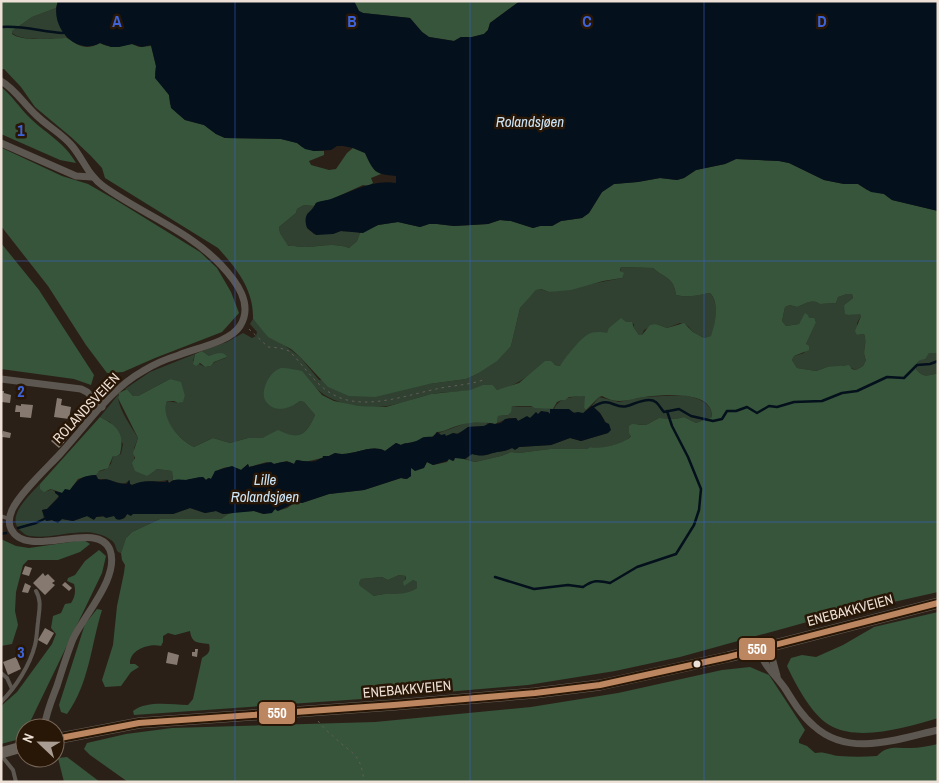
<svg xmlns="http://www.w3.org/2000/svg" width="939" height="783" font-family="'Archivo Narrow',sans-serif">
  <rect width="100%" height="100%" fill="#2b2017"/>
  <g fill="#304132">
    <path d="M 56,8 L 58,21 L 67,38 C 54,38 22,42 12,33 L 12,31 L 32,17 Z"/>
    <path d="M 304,205 L 314,206 L 313,209 L 307,214 L 308,229 L 314,234 L 333,234 L 340,231 C 347,232 354,230 360,233 L 357,241 L 349,248 C 333,242 319,247 304,247 C 298,247 293,245 287,246 L 280,233 L 279,227 L 296,213 L 297,209 Z"/>
    <path d="M 622,267 L 653,268 C 664,278 674,277 676,295 C 687,298 699,295 710,293 C 720,304 715,323 712,336 L 704,338 L 693,332 L 688,326 L 680,323 L 667,328 L 656,324 L 644,330 L 642,335 L 639,335 L 634,328 L 634,324 L 626,322 L 607,333 L 575,347 L 560,366 L 545,362 C 529,375 518,386 497,390 L 493,385 C 484,385 478,388 470,390 C 457,393 442,391 428,395 C 415,398 401,404 387,406 C 363,409 332,405 315,387 L 265,399 C 275,411 288,410 300,401 L 304,402 L 315,415 C 306,436 299,440 278,431 L 262,438 L 248,438 L 230,443 L 213,438 L 194,447 C 180,441 159,418 167,401 L 179,403 L 183,401 L 185,396 L 170,379 L 138,396 L 133,396 L 127,389 L 125,389 L 150,372 L 195,354 L 193,361 L 205,367 L 211,366 C 216,359 221,361 227,357 L 209,356 L 202,351 L 227,342 L 243,333 L 252,338 L 256,336 L 257,332 L 250,324 L 253,319 L 260,327 L 300,357 L 319,380 L 429,384 L 466,379 L 477,374 L 511,346 L 520,308 L 530,296 L 536,290 L 540,289 L 549,292 L 622,278 L 620,268 Z"/>
    <path d="M 847,294 L 852,294 L 853,298 L 844,305 L 849,315 L 860,313 L 861,316 L 857,323 L 857,335 L 864,334 C 868,346 861,350 866,360 L 863,366 L 856,370 L 845,365 L 838,367 L 827,367 L 816,371 L 797,368 L 792,360 L 794,356 L 804,353 L 807,346 L 806,344 L 816,321 L 809,318 L 803,318 L 799,324 L 786,326 L 782,321 L 785,307 L 790,305 L 797,307 C 805,304 812,298 820,304 L 836,303 L 838,297 Z"/>
    <path d="M 929,353 L 938,353 L 938,373 C 928,376 923,378 916,369 L 916,363 Z"/>
    <path d="M 118,395 C 118,409 131,426 138,438 L 134,448 L 134,461 L 152,471 L 157,469 L 172,471 L 173,480 L 169,483 L 168,480 C 155,483 147,479 132,485 L 130,484 L 130,480 L 124,484 L 104,479 L 98,479 L 96,475 L 97,472 L 104,470 L 111,464 L 113,456 L 117,456 L 121,454 L 123,444 L 110,422 L 100,417 Z"/>
    <path d="M 585,395 L 586,399 L 584,408 L 586,410 L 584,413 C 575,413 563,411 554,409 C 560,396 573,398 585,395 Z"/>
    <path d="M 684,395 C 696,398 712,401 712,417 L 696,423 L 684,417 L 676,419 L 659,418 L 646,425 L 637,424 L 631,436 L 623,443 L 598,449 L 590,447 L 587,449 L 550,449 L 519,453 L 511,452 L 501,456 L 475,462 L 465,459 L 472,454 C 483,457 488,454 497,452 C 503,451 506,451 512,448 L 517,449 L 519,447 L 551,445 L 570,438 L 581,441 L 608,433 C 609,424 600,411 592,406 L 599,397 L 619,402 L 643,397 Z"/>
    <path d="M 512,406 C 525,408 537,405 550,409 L 551,413 L 550,414 L 548,412 C 539,414 537,414 530,418 L 527,417 L 518,421 L 516,418 L 509,418 L 497,423 L 498,416 L 508,415 Z"/>
    <path d="M 484,421 L 488,424 L 484,426 L 468,427 L 465,430 L 456,434 L 453,433 C 448,436 443,438 439,433 L 469,422 L 475,423 Z"/>
    <path d="M 40,484 L 40,489 L 48,491 L 52,489 L 59,496 L 47,509 L 42,510 L 44,519 L 47,521 L 52,520 L 55,522 L 62,519 L 73,521 L 87,516 L 95,519 L 96,517 L 114,516 L 122,519 L 125,518 L 127,514 L 173,514 L 190,508 L 205,513 L 216,511 L 223,514 L 228,514 L 221,519 L 160,519 L 132,532 L 126,538 L 121,553 L 118,552 C 115,548 116,543 111,540 C 88,523 56,540 31,536 C 27,536 24,534 21,531 C 4,517 31,494 40,484 Z"/>
    <path d="M 399,575 L 406,576 L 404,585 L 413,580 L 417,582 L 417,588 C 401,599 391,591 374,596 L 360,587 L 359,583 L 361,579 L 382,577 L 388,580 Z"/>
  </g>
  <g fill="#36553b" fill-rule="evenodd">
    <path d="M 1,1 L 58,1 L 56,8 L 32,17 L 12,31 L 12,34 C 22,42 54,38 67,38 C 79,46 86,51 100,43 C 110,49 121,46 132,44 L 139,47 L 151,46 L 156,66 L 155,74 L 169,95 L 170,104 L 177,113 L 185,120 L 204,125 L 216,134 L 225,138 L 281,139 L 297,143 L 302,147 L 314,151 L 324,151 L 324,155 L 309,161 L 311,165 L 329,170 L 336,169 L 347,153 L 353,148 L 365,153 C 369,162 372,169 381,174 L 371,178 L 373,183 L 368,186 L 363,185 L 330,200 L 316,203 L 314,206 L 304,205 L 297,209 L 296,213 L 279,227 L 280,233 L 288,246 C 293,245 298,247 304,247 C 320,247 333,242 349,248 L 357,241 L 360,233 L 378,225 L 398,222 L 420,227 L 429,224 L 437,224 L 454,226 L 488,224 L 500,220 L 511,221 L 533,228 L 540,226 L 552,226 L 561,221 L 582,218 L 589,213 L 602,192 L 614,184 L 637,182 L 660,178 L 677,180 L 684,178 L 696,170 L 725,164 L 736,159 L 779,161 L 789,163 L 824,180 L 844,184 L 858,184 L 867,190 L 884,194 L 892,200 L 938,211 L 938,353 L 929,353 L 925,359 C 918,360 916,362 916,369 C 923,378 928,376 938,373 L 938,592 L 818,619 L 680,657 L 615,671 L 528,685 L 376,698 L 134,715 L 133,711 C 148,700 171,705 188,705 L 193,699 L 202,658 C 208,654 211,652 209,644 C 197,642 192,644 190,631 L 175,635 L 168,633 L 163,636 L 163,642 L 161,646 C 149,643 129,650 130,664 L 135,664 L 139,667 L 131,672 L 121,686 L 105,687 L 102,680 L 113,645 L 117,606 L 124,573 L 125,565 L 122,560 L 121,553 L 126,538 L 132,532 L 160,519 L 221,519 L 228,514 L 236,512 L 254,511 L 263,514 L 276,509 L 277,511 L 287,508 L 296,502 L 302,503 L 329,494 L 364,490 L 401,478 L 405,479 L 411,476 L 411,468 L 424,466 L 427,462 L 433,465 L 447,462 L 449,459 L 454,461 L 455,458 L 460,458 L 475,462 L 501,456 L 511,452 L 519,453 L 550,449 L 587,449 L 590,447 C 599,450 625,444 631,436 L 629,433 L 629,426 L 632,424 L 646,425 L 659,418 L 676,419 L 684,417 L 696,423 L 712,417 C 713,389 661,395 644,397 C 636,398 628,401 620,401 C 614,401 607,399 602,396 L 599,397 L 586,410 L 584,408 L 585,396 L 569,397 L 565,400 L 562,400 L 557,402 L 553,409 L 535,408 L 531,406 L 512,406 L 511,412 L 508,415 L 498,416 L 497,423 L 495,424 C 481,422 473,422 460,425 C 451,427 445,432 437,432 C 429,443 412,440 401,445 L 396,443 L 385,451 C 370,443 351,458 335,453 L 329,456 L 323,456 L 322,458 L 305,462 L 298,460 L 294,464 L 287,461 L 274,464 L 267,462 L 249,467 L 248,464 L 241,470 C 230,464 217,467 211,479 L 208,478 L 206,480 L 203,477 L 186,480 L 173,480 L 172,471 L 157,469 L 147,476 L 135,471 L 132,463 L 135,458 L 133,453 L 138,438 L 118,398 L 119,393 L 127,389 L 133,396 L 138,396 L 170,379 L 181,382 L 185,396 L 183,402 L 178,403 L 174,401 L 167,401 C 160,418 180,441 194,447 L 213,438 L 230,443 L 248,438 L 262,438 L 278,430 C 299,440 306,436 315,415 L 304,402 L 300,401 C 290,409 273,414 265,400 C 260,390 271,369 282,368 C 289,368 296,370 302,371 L 322,395 L 334,401 L 359,406 L 386,407 L 431,394 L 470,390 L 483,385 L 493,385 L 497,390 L 519,383 L 545,361 L 551,361 L 555,365 L 560,366 C 564,359 580,339 587,335 C 593,331 601,332 607,333 L 609,328 L 621,318 L 626,322 L 632,322 L 634,328 L 639,335 L 642,335 L 650,325 L 656,324 L 667,328 L 684,323 L 693,332 L 704,338 L 711,336 C 715,324 720,303 710,293 C 699,295 688,298 676,295 C 674,277 664,278 653,268 L 622,267 L 620,268 L 620,271 L 624,273 L 622,278 L 603,281 L 571,290 L 549,292 L 541,289 L 536,290 L 520,308 L 511,346 L 497,361 L 477,374 L 466,379 L 429,384 L 375,397 L 349,396 L 328,387 L 300,357 L 291,349 L 268,337 L 253,319 C 254,290 237,269 218,248 L 105,178 L 102,168 L 91,156 L 71,137 L 35,107 L 21,87 L 4,69 L 1,69 ZM 847,294 L 852,294 L 853,298 L 844,305 L 845,314 L 849,315 L 860,314 L 861,316 L 855,331 L 857,335 L 864,334 C 868,346 861,350 866,360 L 863,366 L 856,370 L 852,369 L 849,365 L 827,367 L 816,371 L 797,368 L 792,360 L 794,356 L 809,350 L 809,346 L 806,344 L 816,322 L 814,318 L 809,318 L 808,315 L 805,313 L 799,324 L 786,326 L 782,321 L 785,307 L 790,305 L 797,307 C 805,304 812,298 820,304 L 836,303 L 838,297 ZM 399,575 L 406,576 L 406,579 L 403,582 L 404,586 L 413,580 L 417,582 L 417,588 C 401,598 391,591 374,596 L 360,586 L 359,583 L 361,579 L 382,577 L 388,580 Z"/>
    <path d="M 354,1 L 520,1 L 490,23 L 488,30 L 484,34 L 472,37 L 461,37 L 454,41 L 429,37 L 422,32 L 410,18 L 363,13 L 359,11 Z"/>
    <path d="M 1,87 C 13,96 20,109 31,119 C 47,134 65,143 76,163 L 60,160 L 1,134 Z"/>
    <path d="M 2,148 L 62,176 L 88,184 L 114,199 L 200,252 L 217,268 L 231,292 L 239,313 L 222,332 L 155,358 L 123,372 L 107,373 L 86,345 L 48,286 L 1,226 Z"/>
    <path d="M 1,243 L 39,290 L 94,375 L 91,385 L 74,379 L 1,369 Z"/>
    <path d="M 202,351 L 209,356 C 216,354 223,350 227,357 L 214,362 L 211,366 L 205,367 L 200,363 L 196,366 L 193,364 L 195,354 Z"/>
    <path d="M 100,417 C 118,426 125,434 120,454 L 117,456 L 113,456 L 108,468 L 99,471 L 96,475 L 84,477 L 78,479 L 70,490 L 62,493 L 51,489 L 44,492 L 40,489 L 40,484 Z"/>
    <path d="M 1,539 L 16,546 L 29,548 L 84,540 L 90,544 L 80,552 L 58,560 L 28,560 L 23,565 L 16,592 L 15,611 L 18,625 L 12,644 L 1,646 Z"/>
    <path d="M 99,550 L 106,556 L 102,573 L 31,720 L 16,740 L 1,744 L 1,706 L 17,692 L 52,644 L 56,634 L 51,628 L 53,616 L 61,613 L 65,604 L 71,603 C 75,597 76,591 74,584 L 67,581 L 68,578 L 75,575 L 85,561 Z"/>
    <path d="M 97,609 L 102,610 C 91,645 89,684 67,714 L 61,712 L 59,705 L 85,624 Z"/>
    <path d="M 938,612 L 938,718 C 908,727 862,741 833,727 C 813,718 796,685 787,666 L 791,658 L 802,655 L 816,657 L 843,645 L 874,627 Z"/>
    <path d="M 750,667 L 769,675 L 805,730 L 799,740 L 799,743 L 807,746 L 815,753 C 824,751 830,755 839,756 C 852,757 864,757 877,756 C 887,745 897,748 910,748 C 919,748 929,746 938,744 L 938,782 L 128,782 L 90,755 L 84,749 L 87,743 L 126,734 L 172,728 L 375,722 L 531,707 L 618,693 L 722,670 Z"/>
    <path d="M 67,757 L 100,782 L 64,782 L 58,758 Z"/>
  </g>
  <g fill="#04101b">
    <path d="M 58,1 L 354,1 L 359,11 L 363,13 L 410,18 L 422,32 L 429,37 L 454,41 L 461,37 L 472,37 L 484,34 L 488,30 L 490,23 L 520,1 L 938,1 L 938,211 L 892,200 L 884,194 L 871,192 L 858,184 L 844,184 L 824,180 L 789,163 L 779,161 L 736,159 L 725,164 L 696,170 L 684,178 L 677,180 L 660,178 L 638,182 L 614,184 L 602,192 L 589,213 L 582,218 L 561,221 L 552,226 L 540,226 L 533,228 L 511,221 L 500,220 L 488,224 L 454,226 L 437,224 L 429,224 L 420,227 L 398,222 L 378,225 L 363,233 L 341,231 L 333,234 L 316,235 L 307,228 C 302,212 311,214 316,203 C 321,200 326,201 331,199 C 353,191 373,179 396,183 L 396,176 C 374,174 374,172 365,153 L 353,148 L 343,146 L 337,146 L 331,150 L 314,151 L 305,149 L 297,143 L 281,139 L 225,138 L 216,134 L 204,125 L 185,120 L 171,108 L 169,95 L 155,78 L 156,66 L 151,45 L 142,47 L 132,44 L 119,47 L 111,47 L 100,43 C 75,56 49,26 58,1 Z"/>
    <path d="M 592,406 L 600,413 L 605,422 L 609,424 L 611,430 L 608,433 L 581,441 L 570,438 L 551,445 L 519,447 L 515,450 L 512,448 C 506,451 503,451 497,452 C 485,455 484,457 472,454 L 465,459 L 455,458 L 453,461 L 449,459 L 447,461 L 433,465 L 427,462 L 424,468 L 415,471 L 411,468 L 411,476 L 407,479 L 401,478 L 364,490 L 329,494 L 302,503 L 296,502 L 278,511 L 275,509 L 272,513 L 264,514 L 254,511 L 223,514 L 216,511 L 205,513 L 190,508 L 173,514 L 133,514 L 131,516 L 127,514 C 125,518 121,521 116,519 L 114,516 L 106,518 L 103,516 L 96,517 L 94,520 L 87,516 L 73,521 L 62,519 L 58,523 L 52,520 L 46,521 L 42,510 L 47,509 L 58,498 L 59,496 L 55,493 L 55,491 L 62,493 L 65,489 L 70,490 C 77,480 83,475 96,475 L 98,479 L 101,480 C 107,478 110,480 115,482 C 119,484 123,483 127,484 L 129,480 L 130,484 L 132,485 C 144,479 154,482 166,482 L 167,480 L 169,483 C 176,478 178,480 186,480 C 191,479 197,477 203,477 L 206,480 L 209,478 L 211,479 L 215,471 L 232,466 L 241,470 L 248,464 L 249,467 L 271,462 L 274,464 C 281,462 287,460 294,464 L 296,460 C 301,461 312,462 316,461 C 318,460 320,458 323,458 L 323,456 L 329,456 L 335,453 C 351,458 370,443 385,451 L 396,443 L 401,445 C 406,442 408,444 413,442 C 423,440 418,436 433,437 L 437,432 L 441,435 L 445,434 L 446,436 L 453,433 L 458,434 L 468,427 L 484,426 L 490,423 L 495,424 L 501,423 L 505,419 L 516,418 L 518,421 L 527,416 L 530,418 L 536,412 L 538,414 L 541,411 L 548,412 L 550,414 L 550,409 L 569,409 L 574,413 L 578,412 L 583,413 Z"/>
  </g>
  <g fill="none" stroke-linecap="round" stroke-linejoin="round">
    <g stroke="#04101b" stroke-width="2.5">
      <path d="M 1,27 C 22,25 43,32 63,33"/>
      <path d="M 593,407 C 611,395 614,410 627,406 C 634,404 641,400 649,400 C 658,400 659,407 664,412 L 679,409 L 691,416 L 713,421 L 722,419 L 727,411 L 736,411 L 747,407 L 757,413 L 769,406 L 777,407 L 794,402 L 822,401 L 842,393 L 857,391 L 887,377 L 904,378 L 917,365 L 930,364 L 938,361"/>
      <path d="M 18,528 L 36,523 L 44,519"/>
      <path d="M 1,534 L 6,533"/>
      <path d="M 495,577 L 534,589 L 568,585 L 583,587 C 593,580 598,580 610,583 L 637,567 L 676,554 L 694,525 L 699,510 L 701,489 L 688,457 L 672,426 L 667,411"/>
    </g>
  </g>
  <g fill="#867a70">
    <path d="M 2,391 L 4,391 L 4,393 L 11,395 L 10,403 L 2,402 Z"/>
    <path d="M 57,398 L 62,399 L 61,405 L 71,407 L 69,419 L 54,417 Z"/>
    <path d="M 21,404 L 33,405 L 31,418 L 20,417 L 20,412 L 15,412 L 16,405 L 21,406 Z"/>
    <path d="M 3,431 L 11,433 L 10,438 L 2,437 Z"/>
    <path d="M 60,432 L 67,439 L 59,448 L 51,441 Z"/>
    <path d="M 25,566 L 32,568 L 29,576 L 22,574 Z"/>
    <path d="M 43,573 L 45,576 L 48,574 L 55,581 L 52,583 L 55,585 L 45,595 L 33,583 Z"/>
    <path d="M 65,582 L 72,588 L 69,591 L 62,585 Z"/>
    <path d="M 25,583 L 31,586 L 28,593 L 22,592 Z"/>
    <path d="M 45,628 L 54,633 L 47,645 L 38,640 Z"/>
    <path d="M 195,649 L 198,649 L 197,657 L 192,656 L 192,652 L 195,652 Z"/>
    <path d="M 168,652 L 179,655 L 177,665 L 166,663 Z"/>
    <path d="M 16,657 L 21,669 L 8,675 L 3,662 Z"/>
  </g>
  <g fill="none" stroke-linecap="round" stroke-linejoin="round">
    <g stroke="#625c57" stroke-width="1" stroke-dasharray="2.5 4" stroke-linecap="butt">
      <path d="M 249,329 L 268,347 L 280,348 L 289,351 C 304,365 316,387 336,396 C 366,411 410,394 441,388 C 456,385 469,385 483,380"/>
      <path d="M 318,721 C 323,727 329,733 335,738 C 353,755 361,753 364,782"/>
      <path d="M 53,724 L 57,727"/>
    </g>
    <g stroke="#5d5751" stroke-width="4">
      <path d="M 1,516 L 9,519"/>
      <path d="M 1,673 L 7,678 L 12,689"/>
      <path d="M 1,702 C 16,687 30,665 35,645 C 37,637 37,629 38,622 C 39,611 42,601 36,591"/>
      <path d="M 1,755 L 13,770 L 16,782"/>
    </g>
    <g stroke="#5d5751" stroke-width="7">
      <path d="M 1,81 C 15,89 24,104 36,115 C 48,127 63,134 73,147 C 84,161 89,176 103,186 C 142,214 188,230 221,265 C 236,281 254,304 240,326 C 230,342 196,348 179,355 C 166,359 154,364 143,371 C 109,390 86,426 60,454 C 46,469 20,493 12,510 C 9,517 8,523 11,529 C 27,561 98,518 110,550 C 120,577 84,615 73,639 C 67,654 62,670 57,686 C 52,699 46,713 44,728"/>
      <path d="M 1,143 L 76,176 L 92,177"/>
      <path d="M 1,379 L 81,389 L 87,392 L 102,407"/>
      <path d="M 769,647 L 777,676"/>
      <path d="M 759,649 C 763,666 777,676 786,690 C 794,703 802,716 814,726 C 849,758 898,739 938,730"/>
    </g>
    <g stroke="#676159" stroke-width="11">
      <path d="M 55,739 L 139,723 L 394,705 L 535,693 L 600,685 L 728,657 L 938,603"/>
      <path d="M 1,753 L 25,746"/>
    </g>
    <defs>
      <path id="bus-1" d="M 55,739 L 139,723 L 394,705 L 535,693 L 600,685 L 728,657 L 938,603"/>
    </defs>
    <use href="#bus-1" stroke="#281606" stroke-width="10"/>
    <use href="#bus-1" stroke="#bb8660" stroke-width="6"/>
  </g>
  <path fill="none" stroke="#3c64d8" stroke-width="1" stroke-opacity="0.55" d="M 235,1 L 235,782M 470,1 L 470,782M 704,1 L 704,782M 1,261 L 938,261M 1,522 L 938,522"/>
  <circle fill="#ede0d6" stroke="#281606" stroke-width="2" cx="697" cy="664" r="4.5"/>
  <g text-anchor="middle" stroke-width="5" stroke-linejoin="round" paint-order="stroke">
    <g font-size="14" fill="#ede0d6" stroke="#281606">
      <text transform="translate(86 408) rotate(-47)" y="5">ROLANDSVEIEN</text>
      <text transform="translate(850 610) rotate(-15)" y="5">ENEBAKKVEIEN</text>
      <text transform="translate(407 689) rotate(-5)" y="5">ENEBAKKVEIEN</text>
    </g>
    <g font-size="15" font-style="italic" fill="#cbe5f8" stroke="#281606">
      <text x="530" y="127">Rolandsjøen</text>
      <text x="265" y="485">Lille<tspan x="265" dy="17">Rolandsjøen</tspan></text>
    </g>
  </g>
  <g font-size="16" text-anchor="middle" font-weight="bold" fill="#3c64d8" stroke="#281606" stroke-width="5" stroke-linejoin="round" paint-order="stroke">
    <text x="117" y="27">A</text>
    <text x="352" y="27">B</text>
    <text x="587" y="27">C</text>
    <text x="822" y="27">D</text>
    <text x="21" y="136">1</text>
    <text x="21" y="397">2</text>
    <text x="21" y="658">3</text>
  </g>
  <g stroke="#281606" stroke-width="2">
    <rect x="738" y="637" width="38" height="24" rx="5" fill="#bb8660"/>
    <rect x="258" y="701" width="38" height="24" rx="5" fill="#bb8660"/>
  </g>
  <g font-size="14" text-anchor="middle" font-weight="bold" fill="#fff">
    <text x="757" y="654">550</text>
    <text x="277" y="718">550</text>
  </g>
  <rect width="939" height="783" fill="none" stroke="#ede0d6" stroke-width="5"/>
  <g transform="translate(40 743) rotate(292)"><circle r="24" fill="#281606" stroke="#776759"/>
  <path d="M0-4L9 19L0 12L-9 19Z" fill="#a99d93"/>
  <text y="-8" font-size="14" font-weight="bold" text-anchor="middle" fill="#ede0d6">N</text>
  </g>
</svg>
